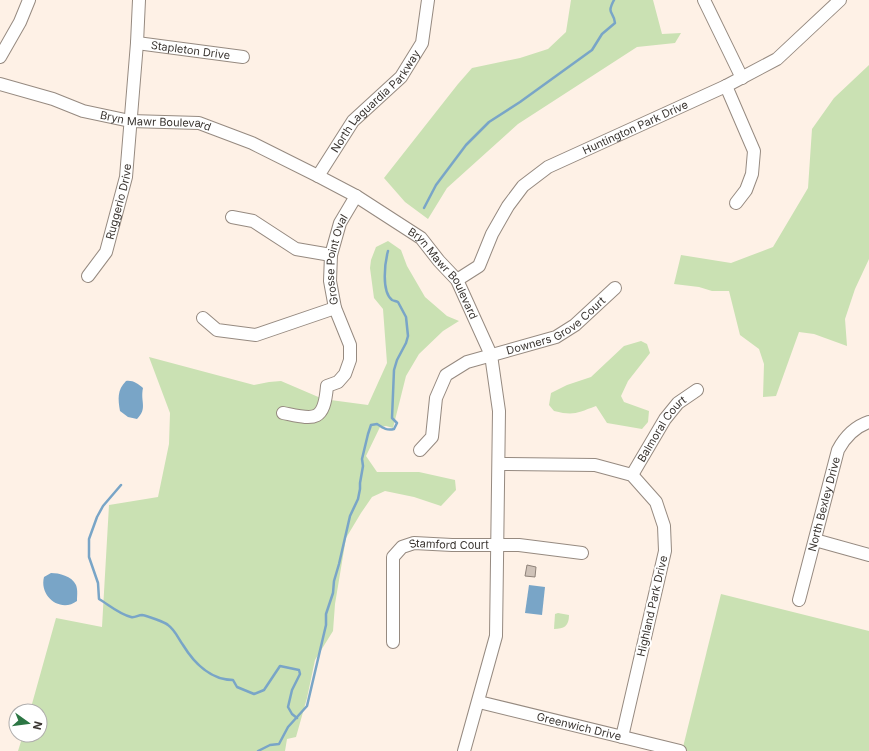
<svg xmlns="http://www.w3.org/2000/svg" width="869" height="751" font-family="Inter,sans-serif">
  <rect width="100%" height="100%" fill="#fef1e6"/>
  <g fill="#cae1b3">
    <path d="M 571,0 L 653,0 L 662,34 L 681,33 L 675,43 L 637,47 L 518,124 L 447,188 L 428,219 L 405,202 L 384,178 L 458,84 L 472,68 L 520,58 L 548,49 L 566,32 Z"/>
    <path d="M 869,65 L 869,259 L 855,289 L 845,319 L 847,346 L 814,334 L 799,332 L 776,396 L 763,397 L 764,364 L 759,349 L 740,335 L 729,291 L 712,291 L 699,287 L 674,284 L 681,255 L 731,263 L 773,247 L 808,188 L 812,129 L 834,98 Z"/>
    <path d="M 388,241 L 401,250 L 407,266 L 425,297 L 447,316 L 459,321 L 443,331 L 419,354 L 406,376 L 393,428 L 386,426 L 380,427 L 366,456 L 377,472 L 419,472 L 455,480 L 456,490 L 441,506 L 414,497 L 385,491 L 372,497 L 361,513 L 346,538 L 335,604 L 333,631 L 315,660 L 307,698 L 296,737 L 287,739 L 285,751 L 18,751 L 23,735 L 40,735 L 40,711 L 30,711 L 56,618 L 102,627 L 109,505 L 158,497 L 169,444 L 170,413 L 149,357 L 254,385 L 269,382 L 281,381 L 323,399 L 368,405 L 387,363 L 383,309 L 374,298 L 370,268 L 371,260 L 376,247 Z"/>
    <path d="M 641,341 L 647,344 L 650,353 L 628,381 L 621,396 L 624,402 L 649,411 L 648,422 L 642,429 L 607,423 L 596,406 C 577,413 574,416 554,411 L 549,405 L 551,393 L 567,385 L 591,377 L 624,346 Z"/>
    <path d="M 721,594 L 869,631 L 869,751 L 682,751 Z"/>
    <path d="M 558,613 L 569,615 C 569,626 564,629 554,629 L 555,614 Z"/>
  </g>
  <g fill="#79a5c7">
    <path d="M 126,381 C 133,380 138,384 143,388 C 140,402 148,408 137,419 L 128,417 L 120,411 C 118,399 117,390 126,381 Z"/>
    <path d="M 51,573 C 59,573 72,576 76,585 C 78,590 77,596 77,601 C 61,613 39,597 44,577 Z"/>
    <path d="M 529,585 L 545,587 L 542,615 L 525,613 Z"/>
  </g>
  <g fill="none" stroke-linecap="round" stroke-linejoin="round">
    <g stroke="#79a5c7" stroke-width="2.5">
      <path d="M 424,208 L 436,185 L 466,145 L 489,122 L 520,102 L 592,50 L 602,34 L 615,23 C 614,11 606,15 614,0"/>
      <path d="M 121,485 L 103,506 L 97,517 L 89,539 L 89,557 L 98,583 L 99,599 C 109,605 119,614 131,617 C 135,618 138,615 142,615 C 147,616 165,622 168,625 C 175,630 178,638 183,645 C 194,663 211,680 233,680 L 237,687 L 254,694 L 264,690 L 280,666 L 299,670 L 300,674 L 292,690 L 288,707 L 292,714 L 297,718"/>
      <path d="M 258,751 L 270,745 L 279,744 L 288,727 L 307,706 L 326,625 L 326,614 L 333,593 L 334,581 L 339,564 L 350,516 L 358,499 L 360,489 L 360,483 L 363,466 L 362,459 L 368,434 L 371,425 L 377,424 C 383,428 387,431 394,429 L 397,423 L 392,418 L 394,370 L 397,360 L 406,343 L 408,336 L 406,317 L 398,302 C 396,301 394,301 392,300 C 381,291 385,262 388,251"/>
    </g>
  </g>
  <path fill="#cfc2b8" stroke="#8e8279" d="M 527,565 L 536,567 L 535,577 L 525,576 Z"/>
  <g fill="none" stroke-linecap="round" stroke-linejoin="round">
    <defs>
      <g id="minor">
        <path d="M 704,0 L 742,78"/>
        <path id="s1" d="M 137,43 L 243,57"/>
        <path d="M 0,57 L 20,22 L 29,0"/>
        <path id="s2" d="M 0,84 L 53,99 L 83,111 L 130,121 L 199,123 L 252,143 L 318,176 L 356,196 L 421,238 L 439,261 L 457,280 L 491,355 L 499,411 L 496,636 L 464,751"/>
        <path d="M 726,86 L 754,151 L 752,174 L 746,190 L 736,203"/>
        <path id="s3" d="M 318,176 L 353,121 L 401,77 L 422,43 L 428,0"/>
        <path d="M 232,217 L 253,221 L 296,249 L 331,255"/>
        <path id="s4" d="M 88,276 L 106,252 L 126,177 L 137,43 L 139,0"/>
        <path id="s5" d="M 457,280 L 479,266 L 492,234 L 508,206 L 523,186 L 548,167 L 726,86 L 777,59 L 840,0"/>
        <path d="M 203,318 L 217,330 L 256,335 L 335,308"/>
        <path id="s6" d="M 283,413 C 313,419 324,424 327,386 L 338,382 L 345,374 L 350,360 L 350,345 L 335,308 L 330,281 L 331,255 L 340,223 L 356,196"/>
        <path id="s7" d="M 420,450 L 432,437 L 436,398 L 446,375 L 467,362 L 556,337 L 575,325 L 615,288"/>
        <path d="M 499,464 L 595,465 L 632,475 L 656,502 L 664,526 L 665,551 L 622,737"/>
        <path id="s8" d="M 632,475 L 665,419 L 678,403 L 697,390"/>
        <path d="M 815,540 L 869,555"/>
        <path id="s9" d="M 799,600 L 838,450 C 845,437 854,427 869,422"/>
        <path id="s10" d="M 393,642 L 393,557 L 402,547 L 414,543 L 452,545 L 519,545 L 582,553"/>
        <path id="s11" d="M 479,702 L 680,751"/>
      </g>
    </defs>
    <use href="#minor" stroke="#968a80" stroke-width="14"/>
    <use href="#minor" stroke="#fff" stroke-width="12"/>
  </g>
  <g text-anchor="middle" stroke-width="4" stroke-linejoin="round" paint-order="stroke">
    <g font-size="11" fill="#3a3531" stroke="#fff">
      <text dy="4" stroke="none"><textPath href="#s1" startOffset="54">Stapleton Drive</textPath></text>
      <text dy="4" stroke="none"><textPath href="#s3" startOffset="95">North Laguardia Parkway</textPath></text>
      <text dy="4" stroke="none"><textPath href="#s2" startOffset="161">Bryn Mawr Boulevard</textPath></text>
      <text dy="4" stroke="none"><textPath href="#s5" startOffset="245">Huntington Park Drive</textPath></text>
      <text dy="4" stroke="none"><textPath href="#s4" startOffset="82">Ruggerio Drive</textPath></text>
      <text dy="4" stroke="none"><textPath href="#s6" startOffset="208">Grosse Point Oval</textPath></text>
      <text dy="4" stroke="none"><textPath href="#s2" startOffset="497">Bryn Mawr Boulevard</textPath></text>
      <text dy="4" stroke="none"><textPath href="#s7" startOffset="204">Downers Grove Court</textPath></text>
      <text dy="4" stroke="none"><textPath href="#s8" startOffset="55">Balmoral Court</textPath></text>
      <text dy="4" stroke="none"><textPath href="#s9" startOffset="99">North Bexley Drive</textPath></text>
      <text dy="4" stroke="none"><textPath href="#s10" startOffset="146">Stamford Court</textPath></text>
      <text transform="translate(652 606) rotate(-77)" y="4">Highland Park Drive</text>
      <text dy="4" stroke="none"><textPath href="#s11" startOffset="103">Greenwich Drive</textPath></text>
    </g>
  </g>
  <g transform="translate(28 723) rotate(104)"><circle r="19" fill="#ffffff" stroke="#b0aead"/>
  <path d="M0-3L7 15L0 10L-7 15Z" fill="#2c7644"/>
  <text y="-6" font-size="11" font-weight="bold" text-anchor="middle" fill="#3a3531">N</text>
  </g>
</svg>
